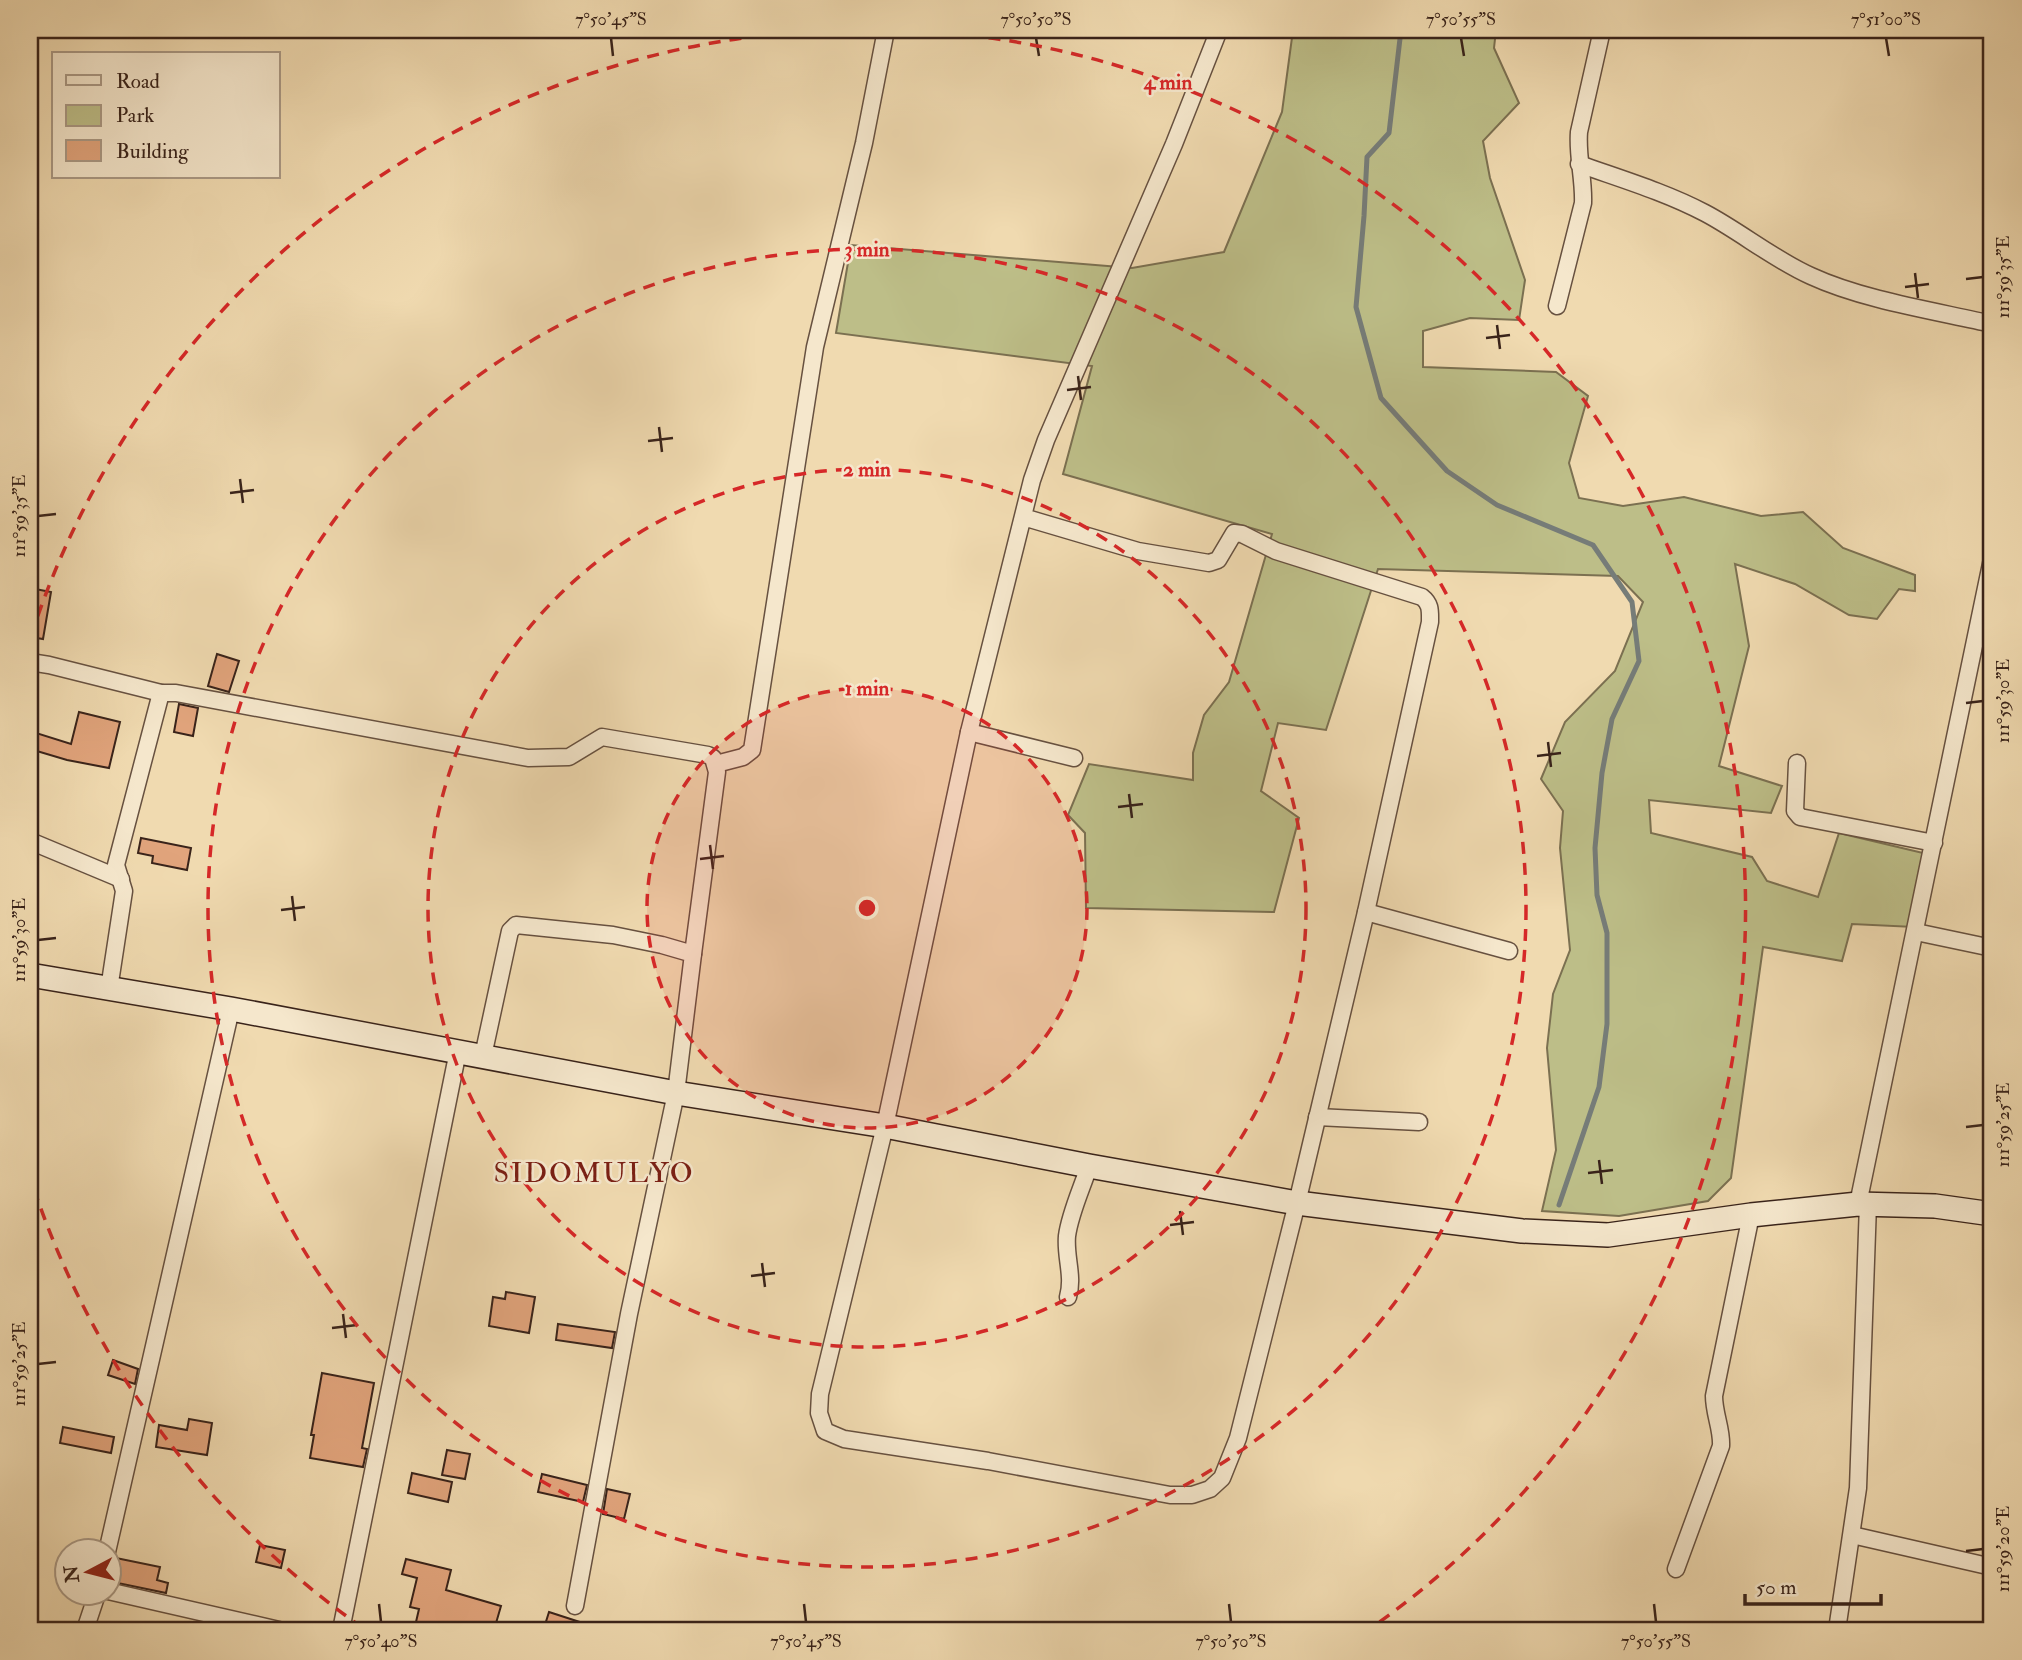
<svg xmlns="http://www.w3.org/2000/svg" width="2022" height="1660" font-family="'IM FELL Double Pica',serif">
  <rect width="100%" height="100%" fill="#f0dab0"/>
  <filter id="stains"><feTurbulence type="fractalNoise" baseFrequency=".00286" numOctaves="4"/><feColorMatrix values="0 0 0 0 .2 0 0 0 0 .09 0 0 0 0 .02 0 0 0 .5 -.17"/></filter>
  <radialGradient id="worn" r=".72"><stop offset=".6" stop-color="#630" stop-opacity="0"/><stop offset="1" stop-color="#630" stop-opacity=".3"/></radialGradient>
  <path fill="#bdbe88" stroke="#7b7051" stroke-width="2" d="M 1293,30 L 1496,30 L 1494,48 L 1519,103 L 1483,141 L 1490,178 L 1525,280 L 1519,320 L 1470,318 L 1423,331 L 1423,367 L 1556,372 L 1588,396 L 1569,463 L 1579,498 L 1623,506 L 1684,497 L 1761,516 L 1803,512 L 1843,548 L 1915,575 L 1915,591 L 1899,589 L 1877,619 L 1849,615 L 1795,584 L 1735,564 L 1749,646 L 1719,766 L 1782,786 L 1771,813 L 1649,800 L 1651,833 L 1752,857 L 1767,881 L 1818,897 L 1839,833 L 1923,853 L 1914,927 L 1852,924 L 1842,961 L 1763,947 L 1731,1178 L 1708,1201 L 1619,1216 L 1542,1211 L 1556,1150 L 1547,1048 L 1553,994 L 1570,950 L 1560,848 L 1563,811 L 1541,779 L 1565,722 L 1615,671 L 1643,602 L 1618,576 L 1378,569 L 1326,730 L 1278,723 L 1261,791 L 1299,818 L 1274,912 L 1086,908 L 1085,833 L 1068,815 L 1089,764 L 1193,780 L 1193,753 L 1204,715 L 1229,682 L 1272,534 L 1063,474 L 1092,366 L 836,333 L 851,245 L 1132,268 L 1224,252 L 1282,112 Z"/>
  <g fill="none" stroke-linecap="round" stroke-linejoin="round">
    <path stroke="#767c78" stroke-width="5" d="M 1401,30 L 1389,133 L 1367,157 L 1364,216 L 1356,307 L 1381,398 L 1447,471 L 1497,505 L 1593,545 L 1632,602 L 1639,661 L 1612,719 L 1602,773 L 1595,848 L 1597,895 L 1607,933 L 1607,1024 L 1599,1087 L 1559,1205"/>
  </g>
  <g fill="#e1a47c" stroke="#39231a" stroke-width="2">
    <path d="M 30,588 L 51,592 L 43,639 L 30,637 Z"/>
    <path d="M 217,654 L 239,661 L 229,692 L 208,686 Z"/>
    <path d="M 179,704 L 198,708 L 193,736 L 174,732 Z"/>
    <path d="M 79,712 L 120,722 L 109,768 L 67,760 L 30,749 L 30,731 L 71,744 Z"/>
    <path d="M 141,838 L 191,848 L 187,870 L 152,863 L 153,856 L 138,853 Z"/>
    <path d="M 506,1292 L 535,1297 L 529,1333 L 489,1326 L 493,1297 L 505,1299 Z"/>
    <path d="M 558,1324 L 615,1332 L 612,1348 L 556,1340 Z"/>
    <path d="M 113,1360 L 138,1369 L 135,1384 L 108,1375 Z"/>
    <path d="M 322,1373 L 374,1383 L 362,1448 L 367,1449 L 363,1467 L 310,1458 L 314,1435 L 311,1435 Z"/>
    <path d="M 189,1419 L 212,1423 L 207,1455 L 156,1447 L 159,1425 L 187,1430 Z"/>
    <path d="M 63,1427 L 114,1437 L 111,1453 L 60,1443 Z"/>
    <path d="M 447,1450 L 470,1454 L 465,1479 L 442,1475 Z"/>
    <path d="M 412,1473 L 452,1482 L 448,1502 L 408,1493 Z"/>
    <path d="M 542,1474 L 587,1485 L 583,1502 L 538,1492 Z"/>
    <path d="M 607,1489 L 630,1494 L 624,1519 L 603,1514 Z"/>
    <path d="M 260,1545 L 285,1550 L 281,1568 L 256,1562 Z"/>
    <path d="M 116,1558 L 160,1567 L 157,1580 L 168,1583 L 166,1593 L 108,1581 L 112,1561 Z"/>
    <path d="M 406,1559 L 451,1570 L 446,1590 L 501,1606 L 494,1630 L 464,1630 L 437,1623 L 436,1626 L 416,1622 L 419,1609 L 410,1607 L 417,1578 L 402,1574 Z"/>
    <path d="M 549,1612 L 595,1627 L 594,1630 L 552,1630 L 544,1628 Z"/>
  </g>
  <g fill="none" stroke-linecap="round" stroke-linejoin="round">
    <defs>
      <g id="minor">
        <path d="M 1579,164 C 1621,179 1665,192 1705,213 C 1741,232 1773,259 1811,276 C 1863,300 1935,311 1992,324"/>
        <path d="M 1557,306 L 1583,203 C 1584,179 1577,156 1579,132 L 1602,30"/>
        <path d="M 1023,517 L 1138,551 L 1209,563 L 1218,560 L 1234,533 L 1242,534 L 1276,551 L 1422,597 C 1431,604 1430,611 1430,622 L 1366,912 L 1297,1203 L 1238,1438 L 1222,1478 L 1210,1489 L 1192,1495 L 1170,1495 L 988,1461 L 844,1439 L 825,1431 L 819,1413 L 820,1394 L 885,1126 L 969,732 L 1032,480 L 1046,440 L 1174,144 L 1219,30"/>
        <path d="M 30,662 L 49,665 L 161,693 L 176,693 L 528,758 L 569,757 L 602,737 L 708,755 L 713,758 L 717,772 L 693,954"/>
        <path d="M 969,732 L 1074,758"/>
        <path d="M 1797,763 L 1795,811 L 1800,817 L 1934,843"/>
        <path d="M 716,764 L 743,757 L 752,750 L 815,347 L 864,143 L 886,30"/>
        <path d="M 30,841 L 121,879"/>
        <path d="M 1366,912 L 1509,951"/>
        <path d="M 1916,932 L 1992,948"/>
        <path d="M 109,989 L 124,891 L 116,865 L 161,693"/>
        <path d="M 483,1056 L 510,931 L 516,925 L 613,935 L 662,945 L 693,954 L 676,1093 L 629,1314 L 575,1606"/>
        <path d="M 1317,1117 L 1419,1122"/>
        <path d="M 1858,1204 L 1992,559"/>
        <path d="M 1068,1297 C 1074,1276 1065,1257 1067,1236 C 1070,1213 1082,1188 1089,1166"/>
        <path d="M 1852,1535 L 1992,1567"/>
        <path d="M 107,1552 L 231,1009"/>
        <path d="M 1676,1569 L 1721,1446 C 1722,1429 1714,1414 1714,1396 L 1751,1215"/>
        <path d="M 108,1591 L 279,1630"/>
        <path d="M 85,1630 L 97,1594"/>
        <path d="M 341,1630 L 458,1051"/>
        <path d="M 1837,1630 L 1858,1488 L 1868,1204"/>
      </g>
      <path id="secondary" d="M 30,975 L 231,1009 L 676,1093 L 885,1126 L 1089,1166 L 1297,1203 L 1522,1231 L 1608,1235 L 1751,1215 L 1858,1204 L 1935,1206 L 1992,1214"/>
    </defs>
    <use href="#minor" stroke="#675140" stroke-width="19"/>
    <use href="#secondary" stroke="#39231a" stroke-width="26"/>
    <use href="#minor" stroke="#f5e7cc" stroke-width="16"/>
    <use href="#secondary" stroke="#f5e7cc" stroke-width="23"/>
  </g>
  <path fill="none" stroke="#39231a" stroke-width="2.5" d="M 611,38 L 613,56M 1036,38 L 1039,56M 1461,38 L 1464,56M 1886,38 L 1889,56M 1915,273 L 1918,298M 1966,279 L 1983,277M 1905,287 L 1929,284M 1497,325 L 1500,349M 1486,338 L 1510,335M 1078,376 L 1081,400M 1067,390 L 1091,387M 659,427 L 662,452M 648,441 L 673,438M 240,479 L 243,503M 230,493 L 254,490M 38,516 L 56,514M 1966,703 L 1983,701M 1548,742 L 1551,767M 1537,756 L 1561,753M 1129,794 L 1132,818M 1118,807 L 1143,804M 710,845 L 713,869M 700,859 L 724,856M 292,896 L 295,921M 281,910 L 305,907M 38,940 L 56,938M 1966,1127 L 1983,1125M 1599,1160 L 1602,1184M 1588,1173 L 1613,1170M 1180,1211 L 1183,1235M 1170,1225 L 1194,1222M 762,1263 L 765,1287M 751,1276 L 775,1273M 343,1314 L 346,1338M 332,1328 L 357,1325M 38,1364 L 56,1362M 1966,1551 L 1983,1549M 379,1604 L 381,1622M 804,1604 L 806,1622M 1229,1604 L 1231,1622M 1654,1604 L 1656,1622"/>
  <circle cx="867" cy="908" r="220" fill="#d62828" fill-opacity=".12"/>
  <g fill="none" stroke="#d62828" stroke-width="3.5" stroke-dasharray="12 9">
    <circle cx="867" cy="908" r="220"/>
    <circle cx="867" cy="908" r="439"/>
    <circle cx="867" cy="908" r="659"/>
    <path d="M363 1628A879 879 0 0 1 31 1180M31 636A879 879 0 0 1 829 30M905 30A879 879 0 0 1 1371 1628"/>
  </g>
  <g text-anchor="middle" stroke-width="5" stroke-linejoin="round" paint-order="stroke">
    <g font-size="28" letter-spacing="2" fill="#7a1f14" stroke="#f5e7cc">
      <text x="594" y="1182">SIDOMULYO</text>
    </g>
  </g>
  <circle cx="867" cy="908" r="10" fill="#d62828" stroke="#f5e7cc" stroke-width="3.5"/>
  <g font-size="21" text-anchor="middle" font-weight="bold" fill="#d62828" stroke="#f5e7cc" stroke-width="5" stroke-linejoin="round" paint-order="stroke">
    <text x="1168" y="89">4 min</text>
    <text x="867" y="256">3 min</text>
    <text x="867" y="476">2 min</text>
    <text x="867" y="695">1 min</text>
  </g>
  <rect width="2022" height="1660" fill="none" stroke="#f0dab0" stroke-width="77"/>
  <rect x="52" y="52" width="228" height="126" fill="#f5e7cc" stroke="#aa9985" stroke-width="2"/>
  <rect x="66" y="75" width="35" height="10" fill="#f5e7cc" stroke="#aa9985" stroke-width="2"/>
  <text x="116" y="88" font-size="21" fill="#39231a">Road</text>
  <rect x="66" y="105" width="35" height="21" fill="#bdbe88" stroke="#aa9985" stroke-width="2"/>
  <text x="116" y="122" font-size="21" fill="#39231a">Park</text>
  <rect x="66" y="140" width="35" height="21" fill="#e1a47c" stroke="#aa9985" stroke-width="2"/>
  <text x="116" y="158" font-size="21" fill="#39231a">Building</text>
  <g transform="translate(88 1572) rotate(263)"><circle r="33" fill="#f5e7cc" stroke="#aa9985" stroke-width="2"/>
  <path d="M0-5L12 26L0 18L-12 26Z" fill="#8f2418"/>
  <text y="-10" font-size="19" font-weight="bold" text-anchor="middle" fill="#39231a">N</text>
  </g>
  <path d="M1745 1594v10h136v-10" fill="none" stroke="#39231a" stroke-width="3.5"/>
  <text x="1756" y="1594" font-size="21" fill="#39231a" stroke="#f5e7cc" stroke-width="5" paint-order="stroke">50 m</text>
  <rect x="38" y="38" width="1945" height="1584" fill="none" stroke="#39231a" stroke-width="2.5"/>
  <g font-size="18" text-anchor="middle" fill="#39231a">
    <text x="611" y="25">7°50'45"S</text>
    <text x="1036" y="25">7°50'50"S</text>
    <text x="1461" y="25">7°50'55"S</text>
    <text x="1886" y="25">7°51'00"S</text>
    <text transform="translate(2003 277) rotate(-90)" y="6">111°59'35"E</text>
    <text transform="translate(19 516) rotate(-90)" y="6">111°59'35"E</text>
    <text transform="translate(2003 701) rotate(-90)" y="6">111°59'30"E</text>
    <text transform="translate(19 940) rotate(-90)" y="6">111°59'30"E</text>
    <text transform="translate(2003 1125) rotate(-90)" y="6">111°59'25"E</text>
    <text transform="translate(19 1364) rotate(-90)" y="6">111°59'25"E</text>
    <text transform="translate(2003 1549) rotate(-90)" y="6">111°59'20"E</text>
    <text x="381" y="1647">7°50'40"S</text>
    <text x="806" y="1647">7°50'45"S</text>
    <text x="1231" y="1647">7°50'50"S</text>
    <text x="1656" y="1647">7°50'55"S</text>
  </g>
  <rect width="100%" height="100%" filter="url(#stains)"/>
  <rect width="100%" height="100%" fill="url(#worn)"/>
</svg>
